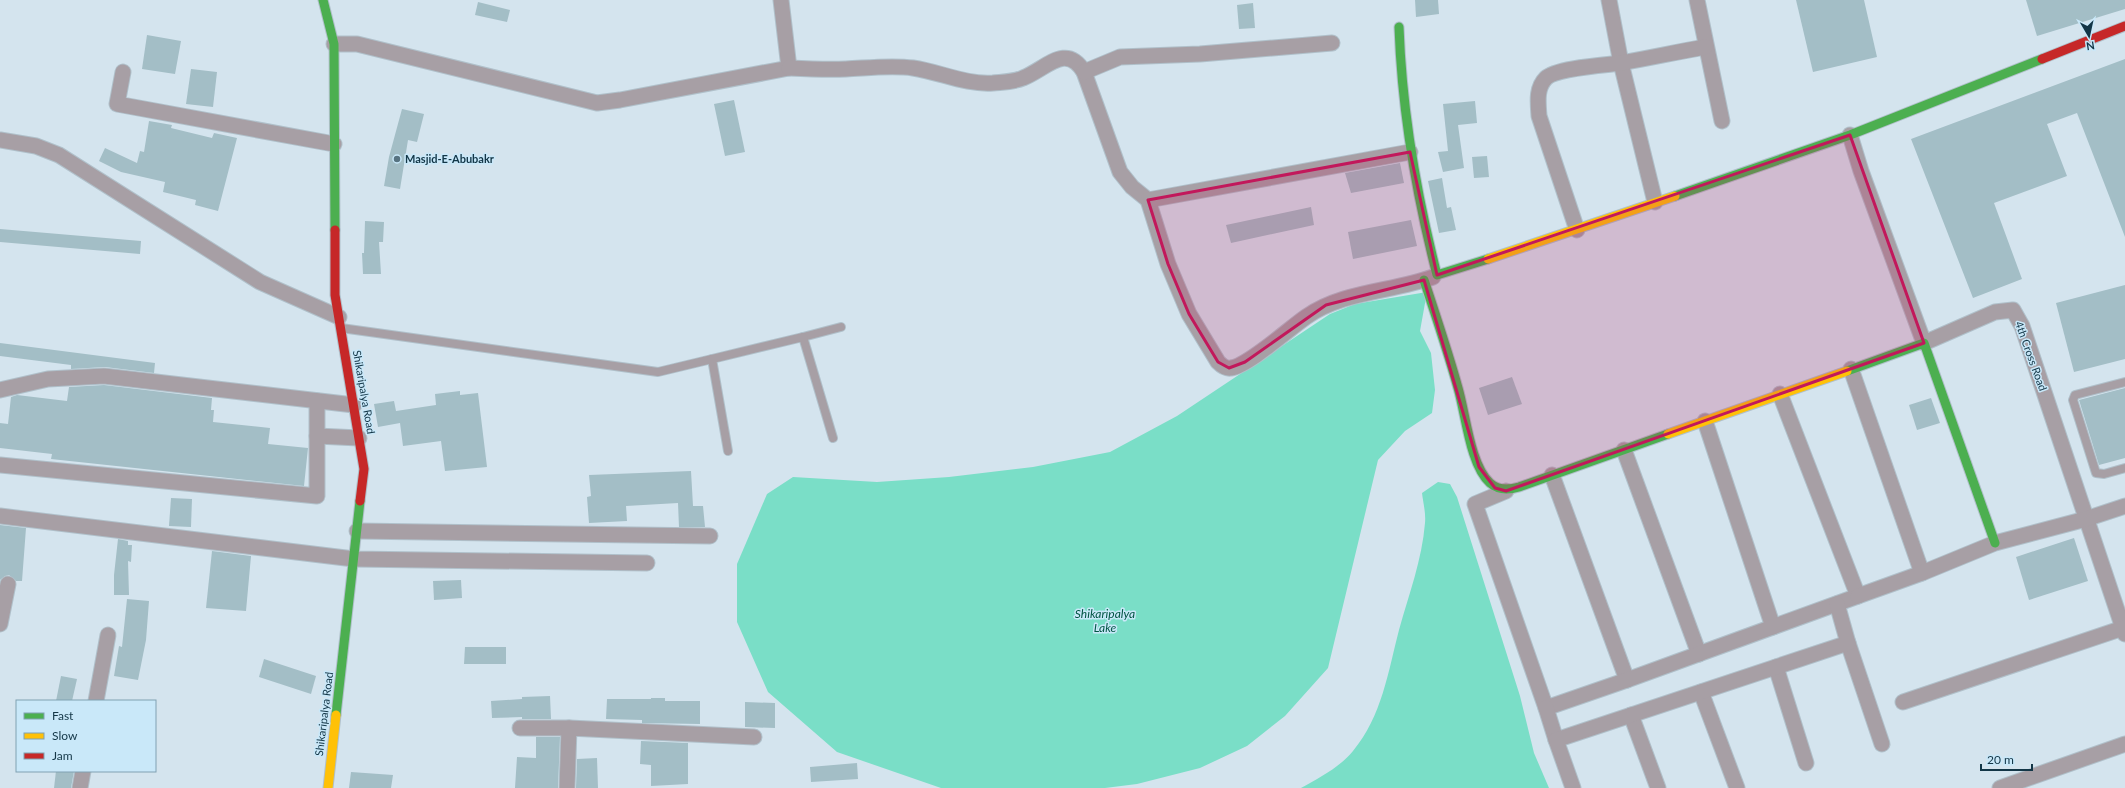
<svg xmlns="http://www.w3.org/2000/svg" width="2125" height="788" font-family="Lato,sans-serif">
  <rect width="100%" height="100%" fill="#d4e4ee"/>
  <g fill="#7adec7">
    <path d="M 1427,292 L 1420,331 L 1431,353 L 1435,390 L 1432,413 L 1405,431 L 1378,460 L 1328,668 L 1285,716 L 1247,746 L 1200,768 L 1137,784 L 1105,788 L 941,788 L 837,752 L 768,692 L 737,622 L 737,564 L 767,494 L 793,477 L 877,482 L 949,477 L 1033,467 L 1110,452 L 1177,416 L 1330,314 L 1355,304 Z"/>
    <path d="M 1438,482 L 1450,484 L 1457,497 L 1520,696 L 1534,753 L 1549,788 L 1301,788 C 1319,778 1340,767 1353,751 C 1382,716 1388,672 1399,630 C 1409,594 1422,560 1425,523 C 1426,513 1423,502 1422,493 Z"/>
  </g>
  <g fill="#a3bec6">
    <path d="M 1415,0 L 1438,0 L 1439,14 L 1416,17 Z"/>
    <path d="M 1796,0 L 1864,0 L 1877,57 L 1813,72 Z"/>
    <path d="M 2026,0 L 2125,0 L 2125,9 L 2037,36 Z"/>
    <path d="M 478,2 L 510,10 L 507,22 L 475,15 Z"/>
    <path d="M 1253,3 L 1255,28 L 1239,29 L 1237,5 Z"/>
    <path d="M 147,35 L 181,41 L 175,74 L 142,69 Z"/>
    <path d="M 2125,59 L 2125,237 L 2077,113 L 2047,124 L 2067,176 L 1994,203 L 2022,279 L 1973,298 L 1911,139 Z"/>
    <path d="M 191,69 L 217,72 L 213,107 L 186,104 Z"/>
    <path d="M 734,100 L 745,152 L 725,156 L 714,104 Z"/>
    <path d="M 1475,101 L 1477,123 L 1458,125 L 1464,168 L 1443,172 L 1438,152 L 1448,151 L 1443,104 Z"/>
    <path d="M 402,109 L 424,114 L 417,142 L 408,140 L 400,189 L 384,186 L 389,157 Z"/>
    <path d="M 149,121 L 172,125 L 171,128 L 212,138 L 214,133 L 237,138 L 218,211 L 195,205 L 196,200 L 163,192 L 165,182 L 121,172 L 99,161 L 105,148 L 137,163 L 140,151 L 144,152 Z"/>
    <path d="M 1487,156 L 1489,177 L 1474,178 L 1472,157 Z"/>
    <path d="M 1400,163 L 1404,183 L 1351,193 L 1345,173 Z"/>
    <path d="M 1442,178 L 1447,208 L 1451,207 L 1456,230 L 1439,233 L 1428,181 Z"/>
    <path d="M 1311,207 L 1314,225 L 1231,243 L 1226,225 Z"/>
    <path d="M 1411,220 L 1417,246 L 1353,259 L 1348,232 Z"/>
    <path d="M 365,221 L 384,222 L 383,242 L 379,242 L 381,274 L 363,274 L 362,253 L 364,253 Z"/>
    <path d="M 0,229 L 141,241 L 140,254 L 0,242 Z"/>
    <path d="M 2125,285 L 2125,359 L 2074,372 L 2056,303 Z"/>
    <path d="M 0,343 L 155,363 L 154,373 L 105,367 L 71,369 L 71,365 L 0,356 Z"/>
    <path d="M 1512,377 L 1522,404 L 1488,415 L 1479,388 Z"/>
    <path d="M 104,385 L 212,398 L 211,410 L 214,410 L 213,422 L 270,428 L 268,444 L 308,448 L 304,486 L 51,459 L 52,454 L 0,448 L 0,423 L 8,424 L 11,397 L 17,395 L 67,401 L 69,387 Z"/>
    <path d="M 2125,388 L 2125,458 L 2099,465 L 2079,400 Z"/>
    <path d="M 460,391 L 460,395 L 478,393 L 487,467 L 445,471 L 441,441 L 403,446 L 400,423 L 378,427 L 374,404 L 394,401 L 396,411 L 436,405 L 435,394 Z"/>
    <path d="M 1931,398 L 1940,423 L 1917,430 L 1909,405 Z"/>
    <path d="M 691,471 L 693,506 L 703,506 L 705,527 L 679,527 L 678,503 L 626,506 L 627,521 L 589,523 L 587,497 L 591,496 L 589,475 Z"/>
    <path d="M 171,498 L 192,499 L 191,527 L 169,526 Z"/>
    <path d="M 0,525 L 26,528 L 22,581 L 16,581 L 9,575 L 5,576 L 0,580 Z"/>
    <path d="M 2074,538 L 2088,581 L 2029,600 L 2016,557 Z"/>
    <path d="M 118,539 L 128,541 L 128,545 L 132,545 L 131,562 L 128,561 L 129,595 L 114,595 L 114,575 Z"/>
    <path d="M 212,551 L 251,556 L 246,611 L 206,608 Z"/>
    <path d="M 461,580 L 462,598 L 434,600 L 433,581 Z"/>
    <path d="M 127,599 L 149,601 L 146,640 L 138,680 L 114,676 L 119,646 L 122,647 Z"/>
    <path d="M 465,647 L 506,647 L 506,664 L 464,664 Z"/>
    <path d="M 264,659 L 316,676 L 311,694 L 259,677 Z"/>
    <path d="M 61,676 L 77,679 L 72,701 L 56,701 Z"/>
    <path d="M 550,696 L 551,719 L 522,719 L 522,717 L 492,718 L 491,701 L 522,699 L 522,697 Z"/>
    <path d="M 651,698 L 665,698 L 665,701 L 700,701 L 700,724 L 642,723 L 642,720 L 606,719 L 607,699 L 651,699 Z"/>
    <path d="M 745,702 L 775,703 L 775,728 L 745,727 Z"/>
    <path d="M 536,737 L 560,737 L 558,788 L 515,788 L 517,757 L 536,758 Z"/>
    <path d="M 641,741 L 688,743 L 688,784 L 651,786 L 651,765 L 640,764 Z"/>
    <path d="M 597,758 L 598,788 L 576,788 L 577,759 Z"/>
    <path d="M 857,763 L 858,779 L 811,782 L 810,767 Z"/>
    <path d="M 56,771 L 74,771 L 71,788 L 54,788 Z"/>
    <path d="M 351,772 L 393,775 L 391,788 L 349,788 Z"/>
  </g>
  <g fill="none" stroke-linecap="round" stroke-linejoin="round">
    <defs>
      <g id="lane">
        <path d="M 341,328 L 658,372 L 712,359 L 728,451"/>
        <path d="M 803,337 L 841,327"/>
        <path d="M 712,359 L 803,337 L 833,438"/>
        <path d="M 2125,382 L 2075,395 L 2073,400 L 2096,473 L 2104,474 L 2125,468"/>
      </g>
      <g id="street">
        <path d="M 1609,0 L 1621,63 L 1655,202"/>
        <path d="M 1697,0 L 1722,121"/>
        <path d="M 334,44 L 357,44 L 597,103 L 620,100 L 789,68 L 781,0"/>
        <path d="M 789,68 C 808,69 827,70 846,69 C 868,68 891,65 913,68 C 940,72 966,85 993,83 C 1002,82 1014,82 1023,78 C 1046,69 1066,42 1084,72 L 1120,172 L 1132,187 L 1148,200 L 1168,264 L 1189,314 L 1218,362 C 1222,366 1226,369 1231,368 C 1248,366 1290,328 1306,317 C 1343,291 1392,292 1433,277"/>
        <path d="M 123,72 L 117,104 L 334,144"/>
        <path d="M 1084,72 L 1120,57 L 1200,54 L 1332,43"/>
        <path d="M 1850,135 L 1861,171 L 1924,343 L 1995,312 L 2013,310 L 2022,326 L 2125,634"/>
        <path d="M 0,140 L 36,146 L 59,155 L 260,282 L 339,317"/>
        <path d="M 1148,200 L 1410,152"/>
        <path d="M 1577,230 L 1539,116 C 1538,102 1536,88 1546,78 C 1556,68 1605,65 1621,63 C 1649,58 1677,52 1705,47"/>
        <path d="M 1851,369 L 1922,573"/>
        <path d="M 0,390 L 48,379 L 104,376 L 354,405"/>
        <path d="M 1705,421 L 1773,627"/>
        <path d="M 317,436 L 359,438"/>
        <path d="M 1624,450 L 1699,654"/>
        <path d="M 0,465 L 317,496 L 317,401"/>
        <path d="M 1552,475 L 1627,680"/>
        <path d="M 1506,491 L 1475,504 L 1546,708 L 1627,680 L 1858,596 L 1780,394"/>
        <path d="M 0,516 L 354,559 L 647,563"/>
        <path d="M 357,531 L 710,536"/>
        <path d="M 1858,596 L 1922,573 L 1995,543 L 2086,519 L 2125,506"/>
        <path d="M 0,624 L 8,584"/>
        <path d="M 1848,643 L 1882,744"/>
        <path d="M 1776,667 L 1806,763"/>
        <path d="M 1701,692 L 1737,788"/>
        <path d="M 96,701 L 108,635"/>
        <path d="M 1903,702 L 2123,628"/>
        <path d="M 1546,708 L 1556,740"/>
        <path d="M 1631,715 L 1658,788"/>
        <path d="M 520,728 L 569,728"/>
        <path d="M 80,788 L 83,771"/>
        <path d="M 567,788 L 569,728 L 754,737"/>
        <path d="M 1573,788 L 1556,740 L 1848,643 L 1837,604"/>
        <path d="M 2000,788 L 2125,744"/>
      </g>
      <g id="fast">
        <path d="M 323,0 L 334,44 L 335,230"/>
        <path d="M 1399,27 C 1402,112 1416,193 1437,275 L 1488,259"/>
        <path d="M 1675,196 L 1850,135 L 2042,59"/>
        <path d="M 1424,280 C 1436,316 1448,352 1458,388 C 1466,415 1470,465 1490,483 C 1499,491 1509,490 1519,487 L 1668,434"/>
        <path d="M 1847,371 L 1924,343 L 1995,543"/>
        <path d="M 336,715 L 360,501"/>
      </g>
      <g id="slow">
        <path d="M 1488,259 L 1675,196"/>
        <path d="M 1668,434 L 1847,371"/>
        <path d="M 328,788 L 336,715"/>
      </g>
      <g id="jam">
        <path d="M 2042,59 L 2125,26"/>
        <path d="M 335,230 L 335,295 L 364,469 L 360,501"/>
      </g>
    </defs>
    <use href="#lane" stroke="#b0c0ca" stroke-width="10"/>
    <use href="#street" stroke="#b0c0ca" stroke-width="17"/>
    <use href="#fast" stroke="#b0c0ca" stroke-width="11"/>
    <use href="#slow" stroke="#b0c0ca" stroke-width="11"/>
    <use href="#jam" stroke="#b0c0ca" stroke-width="11"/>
    <use href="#lane" stroke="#a79fa5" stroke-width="8"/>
    <use href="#street" stroke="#a79fa5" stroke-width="15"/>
    <use href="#fast" stroke="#4caf50" stroke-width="9"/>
    <use href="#slow" stroke="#ffc107" stroke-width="9"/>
    <use href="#jam" stroke="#c62828" stroke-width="9"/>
  </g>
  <path fill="#c2185b" fill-opacity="0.2" stroke="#c2185b" stroke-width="3" stroke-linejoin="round" d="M 1850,135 L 1924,343 L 1506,491 L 1495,488 L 1479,467 L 1424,280 L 1326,305 L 1245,362 L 1229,368 L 1218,362 L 1189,314 L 1168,264 L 1148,200 L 1410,152 L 1437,275 Z"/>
  <circle fill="#577381" stroke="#c9e8f9" stroke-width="1.5" cx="397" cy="159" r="4"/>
  <g text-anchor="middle" stroke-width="3" stroke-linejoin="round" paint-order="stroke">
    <g font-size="11" font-weight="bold" fill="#133647" stroke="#c9e8f9" text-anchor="start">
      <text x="405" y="163">Masjid-E-Abubakr</text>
    </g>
    <g font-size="11" fill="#133647" stroke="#c9e8f9">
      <text transform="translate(2031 356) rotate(70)" y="4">4th Cross Road</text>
      <text transform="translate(364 392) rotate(80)" y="4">Shikaripalya Road</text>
      <text transform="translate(324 714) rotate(-83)" y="4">Shikaripalya Road</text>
    </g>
    <g font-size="12" font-style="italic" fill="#015442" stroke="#c9e8f9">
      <text x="1105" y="618">Shikaripalya<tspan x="1105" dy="14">Lake</tspan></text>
    </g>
  </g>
  <rect x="16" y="700" width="140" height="72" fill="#c9e8f9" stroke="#80a1b2"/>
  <rect x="24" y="713" width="20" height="6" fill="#4caf50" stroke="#80a1b2"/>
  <text x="52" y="720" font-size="12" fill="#133647">Fast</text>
  <rect x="24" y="733" width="20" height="6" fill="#ffc107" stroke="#80a1b2"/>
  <text x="52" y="740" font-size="12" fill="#133647">Slow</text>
  <rect x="24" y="753" width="20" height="6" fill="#c62828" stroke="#80a1b2"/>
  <text x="52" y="760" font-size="12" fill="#133647">Jam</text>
  <g transform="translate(2089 36) rotate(171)" stroke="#c9e8f9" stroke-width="3" paint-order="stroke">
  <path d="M0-3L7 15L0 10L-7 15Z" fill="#133647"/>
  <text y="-6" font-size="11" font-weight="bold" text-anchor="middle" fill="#133647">N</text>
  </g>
  <path d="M1981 764v6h51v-6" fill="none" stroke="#133647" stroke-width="2"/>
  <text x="1987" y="764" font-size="12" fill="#133647" stroke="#c9e8f9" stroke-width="3" paint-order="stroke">20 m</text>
</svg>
